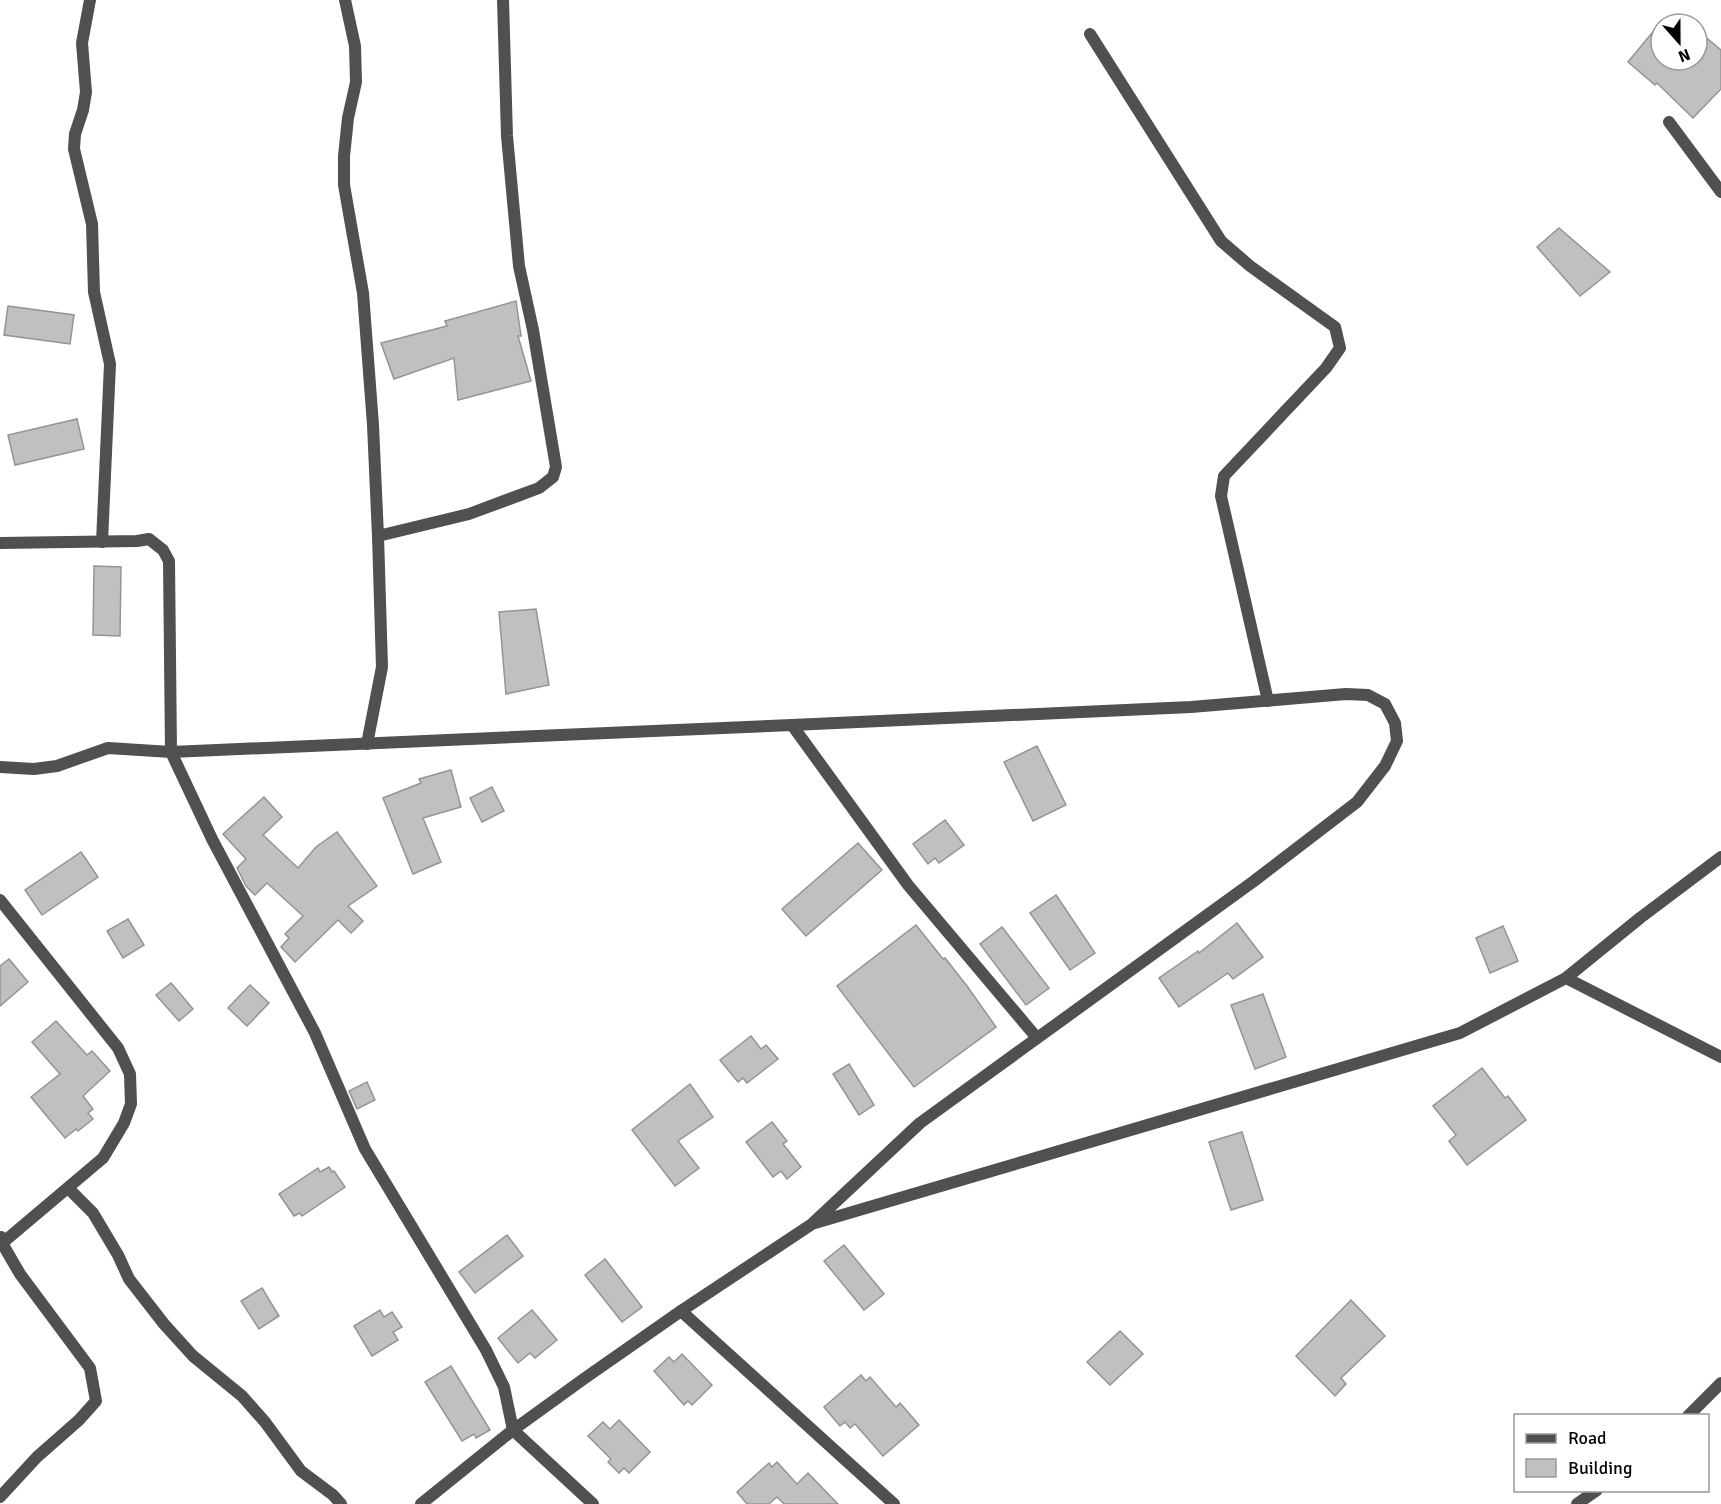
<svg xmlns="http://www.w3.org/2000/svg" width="1721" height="1504" font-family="Signika,sans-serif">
  <rect width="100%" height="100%" fill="#fff"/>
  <g fill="#c0c0c0" stroke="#949494" stroke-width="1.5">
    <path d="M 1661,22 L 1661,60 L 1697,60 L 1697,30 L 1721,50 L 1721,89 L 1693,118 L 1657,83 L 1655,85 L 1628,62 Z"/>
    <path d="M 1559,228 L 1610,272 L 1580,296 L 1537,247 Z"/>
    <path d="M 516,301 L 521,336 L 518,336 L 531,381 L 458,400 L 454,358 L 394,379 L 381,343 L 447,326 L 445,321 Z"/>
    <path d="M 8,306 L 74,315 L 70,344 L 4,335 Z"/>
    <path d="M 77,419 L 84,449 L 15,465 L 8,435 Z"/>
    <path d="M 94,566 L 121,567 L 120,636 L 93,635 Z"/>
    <path d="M 536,609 L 549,685 L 506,694 L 499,612 Z"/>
    <path d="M 1037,746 L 1066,805 L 1033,821 L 1004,762 Z"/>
    <path d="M 451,770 L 461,807 L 423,818 L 441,862 L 413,874 L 383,798 L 421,783 L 419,779 Z"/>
    <path d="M 492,787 L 504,811 L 482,822 L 470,798 Z"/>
    <path d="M 264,797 L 282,817 L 263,835 L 298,868 L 316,847 L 337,832 L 377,886 L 348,906 L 363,921 L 351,933 L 338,920 L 295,962 L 281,947 L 289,938 L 285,934 L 303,916 L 267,883 L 255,895 L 246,886 L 237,868 L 246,859 L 223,834 Z"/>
    <path d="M 945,820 L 964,845 L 939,863 L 935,858 L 928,864 L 913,844 Z"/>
    <path d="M 858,843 L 882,870 L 806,936 L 782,909 Z"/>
    <path d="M 81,852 L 98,877 L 42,915 L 25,890 Z"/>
    <path d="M 1056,895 L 1095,953 L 1070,970 L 1030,913 Z"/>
    <path d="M 128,919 L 144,945 L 123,958 L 107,931 Z"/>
    <path d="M 1237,923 L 1263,957 L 1233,979 L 1228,973 L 1179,1007 L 1159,978 L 1198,951 L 1199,953 Z"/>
    <path d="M 916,925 L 943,959 L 945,958 L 967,986 L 996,1027 L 914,1087 L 837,986 Z"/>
    <path d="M 1503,926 L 1518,961 L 1490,973 L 1476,938 Z"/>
    <path d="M 1002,927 L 1049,988 L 1026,1005 L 980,944 Z"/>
    <path d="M 9,959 L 28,982 L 0,1006 L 0,966 Z"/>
    <path d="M 171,983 L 193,1009 L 179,1021 L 156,995 Z"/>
    <path d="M 250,985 L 269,1003 L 247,1026 L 228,1008 Z"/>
    <path d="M 1263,994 L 1286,1057 L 1255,1069 L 1231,1005 Z"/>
    <path d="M 56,1021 L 87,1055 L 92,1051 L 110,1071 L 83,1096 L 93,1109 L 88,1113 L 93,1119 L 78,1131 L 76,1129 L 65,1138 L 31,1097 L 60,1074 L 32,1042 Z"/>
    <path d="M 751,1036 L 761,1049 L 766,1045 L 778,1059 L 747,1083 L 743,1078 L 738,1082 L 720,1060 Z"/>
    <path d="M 849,1064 L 874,1105 L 859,1115 L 833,1074 Z"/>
    <path d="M 1482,1068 L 1505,1098 L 1508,1096 L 1526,1120 L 1467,1165 L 1449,1141 L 1456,1135 L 1433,1106 Z"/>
    <path d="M 367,1082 L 375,1100 L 357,1109 L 349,1091 Z"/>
    <path d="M 690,1084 L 713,1117 L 678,1141 L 699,1168 L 675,1186 L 632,1130 Z"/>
    <path d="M 772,1122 L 787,1141 L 783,1144 L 801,1167 L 787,1179 L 781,1171 L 773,1177 L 746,1142 Z"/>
    <path d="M 1242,1132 L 1263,1200 L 1231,1210 L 1209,1142 Z"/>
    <path d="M 329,1167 L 332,1172 L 334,1171 L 345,1187 L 302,1216 L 300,1213 L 294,1216 L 279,1194 L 318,1168 L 320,1172 Z"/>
    <path d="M 507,1235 L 523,1256 L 475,1293 L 459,1272 Z"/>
    <path d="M 844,1245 L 884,1294 L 864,1310 L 824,1261 Z"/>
    <path d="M 605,1259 L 642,1307 L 622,1322 L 585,1275 Z"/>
    <path d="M 262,1288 L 279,1316 L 259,1329 L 241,1301 Z"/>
    <path d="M 1351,1300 L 1385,1336 L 1341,1378 L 1346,1384 L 1335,1396 L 1296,1356 Z"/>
    <path d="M 380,1310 L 384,1317 L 392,1312 L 402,1327 L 393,1332 L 398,1340 L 372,1356 L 354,1326 Z"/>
    <path d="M 532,1310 L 557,1340 L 535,1358 L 530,1353 L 518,1363 L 498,1338 Z"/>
    <path d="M 1120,1331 L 1143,1354 L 1110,1385 L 1087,1362 Z"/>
    <path d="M 682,1354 L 712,1385 L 692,1405 L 688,1401 L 684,1405 L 654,1371 L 669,1357 L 674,1362 Z"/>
    <path d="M 451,1366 L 490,1430 L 476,1438 L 474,1434 L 462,1441 L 425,1382 Z"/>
    <path d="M 861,1375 L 866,1381 L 870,1377 L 896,1407 L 900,1403 L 919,1425 L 883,1456 L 855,1424 L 850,1428 L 845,1422 L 840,1426 L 824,1407 Z"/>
    <path d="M 619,1420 L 650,1452 L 629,1473 L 624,1468 L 619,1473 L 608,1462 L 611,1459 L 588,1436 L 603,1422 L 610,1429 Z"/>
    <path d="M 777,1462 L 797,1484 L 808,1473 L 838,1504 L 784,1504 L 777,1497 L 769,1504 L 747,1504 L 737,1492 L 769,1463 L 772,1467 Z"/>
  </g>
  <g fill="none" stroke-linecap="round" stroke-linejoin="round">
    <g stroke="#505050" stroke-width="12">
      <path d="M 90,0 L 82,43 L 86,92 L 83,110 L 75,134 L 74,149 L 92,224 L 94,292 L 110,364 L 102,542"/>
      <path d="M 345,0 L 355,46 L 356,82 L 348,118 L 344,156 L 344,185 L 363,293 L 373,425 L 378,536 L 382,667 L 367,744"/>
      <path d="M 1090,34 L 1221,241 L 1250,266 L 1335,327 L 1340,348 L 1326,368 L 1224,476 L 1221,496 L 1268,701"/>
      <path d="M 1669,122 L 1721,192"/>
      <path d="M 378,536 L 469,514 L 539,488 L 553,477 L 556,467 L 533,330 L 519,266 L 507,136 L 503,0"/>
      <path d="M 0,543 L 137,541 L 149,539 L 163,550 L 169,561 L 171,752 L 212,839 L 315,1033 L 365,1149 L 486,1350 L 504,1387 L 513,1430 L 593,1504"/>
      <path d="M 0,767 L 34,769 L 57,766 L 108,748 L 171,752 L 792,725 L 908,885 L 1037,1038"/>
      <path d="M 0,900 L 118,1048 L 130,1074 L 131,1104 L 124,1123 L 103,1158 L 0,1245"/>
      <path d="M 1566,978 L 1721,1057"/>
      <path d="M 68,1188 L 93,1213 L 118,1255 L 129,1279 L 164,1324 L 193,1356 L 242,1396 L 265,1422 L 301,1471 L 333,1495 L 341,1504"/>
      <path d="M 815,1223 L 1460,1033 L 1566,978 L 1640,918 L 1721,857"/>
      <path d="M 681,1311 L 894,1504"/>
      <path d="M 1688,1416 L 1721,1383"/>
      <path d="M 0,1497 L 37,1457 L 79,1420 L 96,1401 L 90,1368 L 20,1274 L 2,1243 L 1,1237"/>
      <path d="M 421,1504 L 513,1430 L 585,1378 L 681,1311 L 812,1224 L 920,1123 L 1254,881 L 1357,802 L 1385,766 L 1397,741 L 1395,723 L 1385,704 L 1368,695 L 1346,694 L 1191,707 L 792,725"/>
      <path d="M 1577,1504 L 1597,1490"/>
    </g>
  </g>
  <rect x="1514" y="1414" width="195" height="78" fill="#ffffff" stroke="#999999" stroke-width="1.5"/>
  <rect x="1526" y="1434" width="30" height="9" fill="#505050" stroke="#999999" stroke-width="1.5"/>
  <text x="1568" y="1444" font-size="18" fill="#000000">Road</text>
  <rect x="1526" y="1459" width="30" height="18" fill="#c0c0c0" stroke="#999999" stroke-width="1.5"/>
  <text x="1568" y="1474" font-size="18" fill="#000000">Building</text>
  <g transform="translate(1679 42) rotate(159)"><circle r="28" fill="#ffffff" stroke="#999999" stroke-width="1.5"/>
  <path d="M0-4.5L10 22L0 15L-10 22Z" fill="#000000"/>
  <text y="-9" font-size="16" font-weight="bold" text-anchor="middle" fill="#000000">N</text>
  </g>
</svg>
